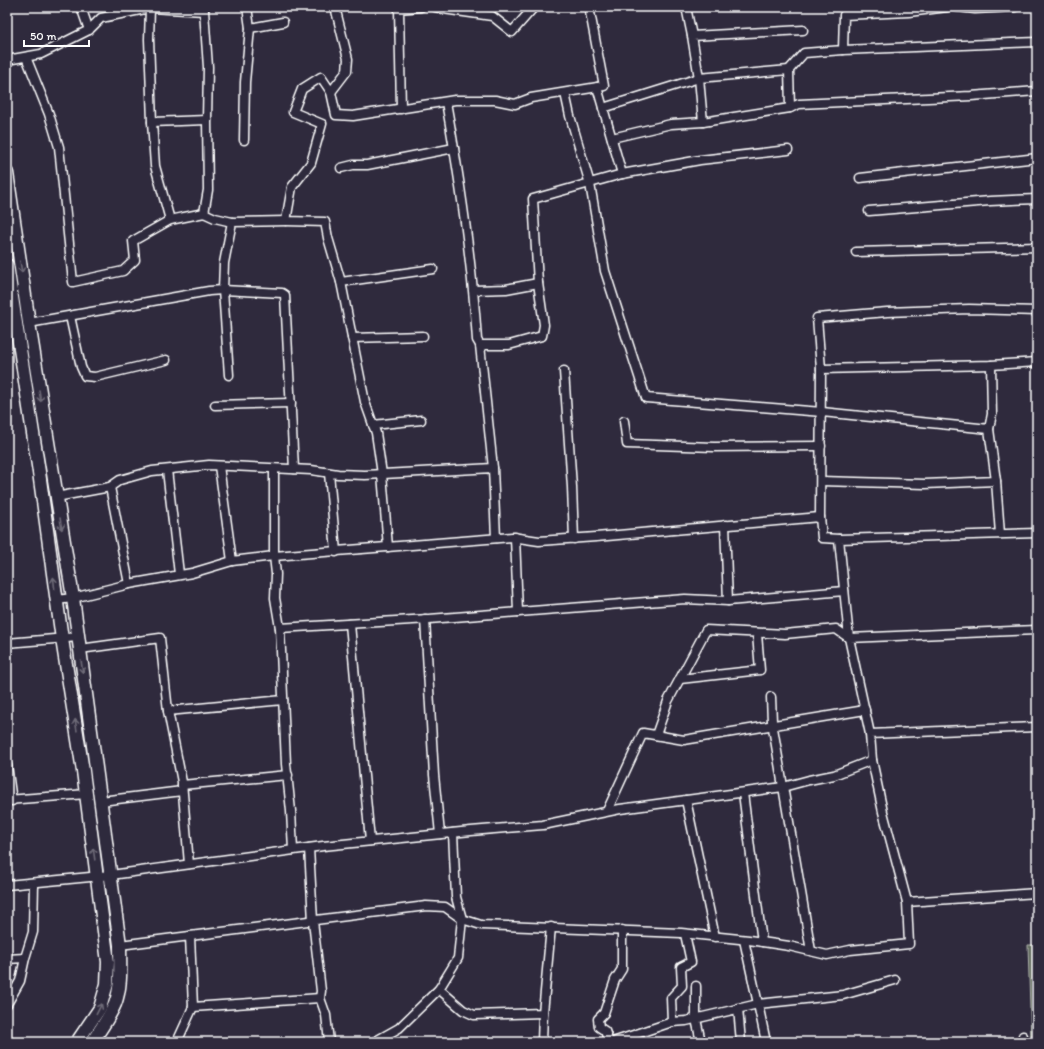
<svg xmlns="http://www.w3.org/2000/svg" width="1044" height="1049" font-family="Itim,sans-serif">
  <rect width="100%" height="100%" fill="#2f2a3d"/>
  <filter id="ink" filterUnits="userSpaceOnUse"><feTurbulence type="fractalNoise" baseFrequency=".025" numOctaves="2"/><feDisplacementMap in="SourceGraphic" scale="8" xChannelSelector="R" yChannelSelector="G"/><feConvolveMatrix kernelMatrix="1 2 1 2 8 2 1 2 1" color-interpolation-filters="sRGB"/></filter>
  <g filter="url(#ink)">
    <path fill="#646c5f" stroke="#b2b6af" d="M 1028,945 L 1037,945 L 1037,1042 L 1031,1042 Z"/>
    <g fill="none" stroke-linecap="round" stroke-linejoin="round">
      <defs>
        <g id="street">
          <path d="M 81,7 L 89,30"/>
          <path d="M 435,7 L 443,9 L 492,16 L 512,32 L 534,7"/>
          <path d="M 686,7 L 692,36"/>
          <path d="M 947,7 L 909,12 L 844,15 L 843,50 L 804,53 L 789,70 L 790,108 L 799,104 L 971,96 L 1037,91"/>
          <path d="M 957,7 L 975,9 L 1015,7"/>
          <path d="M 150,8 L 149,39 L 152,122 L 155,166 L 170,220"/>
          <path d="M 204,11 L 208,67 L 207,120 L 208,190 L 204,213"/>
          <path d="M 250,28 L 283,22"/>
          <path d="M 843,50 L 1037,42"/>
          <path d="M 26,57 L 49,114 L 59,147 L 73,282 L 123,271 L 135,260 L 133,241 L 170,220 L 204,213 L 215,218 L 232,222"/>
          <path d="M 7,60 L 41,54 L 89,30 L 101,18 L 150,8 L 204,11 L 204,7"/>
          <path d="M 597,87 L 622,174"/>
          <path d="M 331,92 L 347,71 L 348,59 L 335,7"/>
          <path d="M 565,93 L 570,116 L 590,184 L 605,271 L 646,398 L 822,412 L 989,429 L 996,481 L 925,484 L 821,481"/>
          <path d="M 446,102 C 460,180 472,260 477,340 L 480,345 L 493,468"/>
          <path d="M 603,108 L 699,78 L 692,36 L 803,30"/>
          <path d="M 401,109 L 399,9 L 421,7"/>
          <path d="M 152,122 L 207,120"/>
          <path d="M 703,122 L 699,78 L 789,70"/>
          <path d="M 612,138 L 671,124 L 703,122 L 790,108"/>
          <path d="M 244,140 L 245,82 L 250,28 L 247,7"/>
          <path d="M 341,168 L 353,165 L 367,165 L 454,148"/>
          <path d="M 860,178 L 1037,158"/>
          <path d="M 869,211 L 990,201 L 1037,199"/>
          <path d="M 856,252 L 1037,247"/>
          <path d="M 341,282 L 433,269"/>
          <path d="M 474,290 L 506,289 L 538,283"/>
          <path d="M 70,316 L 81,367 L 85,376 L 95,377 L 166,360"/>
          <path d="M 29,323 L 209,291 L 223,290 L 282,293 L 285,295 L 294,469"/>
          <path d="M 352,338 L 423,336"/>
          <path d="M 480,345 L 509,345 L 542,336 L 544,325 L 538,283 L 533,199 L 622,174 L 700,160 L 788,150"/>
          <path d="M 821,369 L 817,318 L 887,312 L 969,309 L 1037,311"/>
          <path d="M 564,371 L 572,487 L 574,539"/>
          <path d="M 229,375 L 223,290 L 224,263 L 232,222 L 286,221"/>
          <path d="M 215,405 L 291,403"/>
          <path d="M 624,421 L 627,444 L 714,447 L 821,446"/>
          <path d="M 373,425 L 421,420"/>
          <path d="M 989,429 L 992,414 L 991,365"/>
          <path d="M 219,466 L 232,561"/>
          <path d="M 274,469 L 274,556 L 276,574 L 275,598 L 280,628 L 286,764 L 291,811 L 293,850"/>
          <path d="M 167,470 L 179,574"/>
          <path d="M 329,473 L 336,552"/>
          <path d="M 996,481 L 1000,534"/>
          <path d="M 110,487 L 129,584"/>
          <path d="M 56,497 L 110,487 L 120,480 L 152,471 L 209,465 L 311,470 L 338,474 L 365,475 L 493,468 L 496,538"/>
          <path d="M 820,517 L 821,369 L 991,365 L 1037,362"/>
          <path d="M 725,525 L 728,601"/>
          <path d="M 515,537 L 518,612"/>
          <path d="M 388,547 L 382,474 L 376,433 L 365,402 L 341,282 L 328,238 L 325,222 L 286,221 L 292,187 L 311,163 L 322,124 L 293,112 L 302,89 L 321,77 L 331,92 L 336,115 L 353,116 L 455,100 L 495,100 L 515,104 L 531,98 L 604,86 L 589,7"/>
          <path d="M 56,600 L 73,598 L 129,584 L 192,573 L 232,561 L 274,556 L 512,537 L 539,541 L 596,537 L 820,517 L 822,538 L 839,539"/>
          <path d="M 425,619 L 434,775 L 440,834"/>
          <path d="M 350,624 L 370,841"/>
          <path d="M 280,628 L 429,619 L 685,599 L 728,601 L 844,591"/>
          <path d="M 849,638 L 839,539 L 1037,533"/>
          <path d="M 7,643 L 78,637"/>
          <path d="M 80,649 L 160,638 L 168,711 L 182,782 L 189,864"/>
          <path d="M 680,679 L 760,670 L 757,634"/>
          <path d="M 771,697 L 772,722 L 811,951"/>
          <path d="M 168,711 L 283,700"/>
          <path d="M 870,734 L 849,638 L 1037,630"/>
          <path d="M 656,735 L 668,701 L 706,630 L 785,634 L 836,629 L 849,638"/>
          <path d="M 872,760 L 883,812 L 907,902 L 1037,893"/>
          <path d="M 7,765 L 12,801"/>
          <path d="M 182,785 L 288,775"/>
          <path d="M 743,793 L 762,942"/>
          <path d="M 7,800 L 87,794"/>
          <path d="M 686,800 L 715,937"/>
          <path d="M 101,801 L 182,791"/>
          <path d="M 607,811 L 643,733 L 684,740 L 865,710"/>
          <path d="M 453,833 L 456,897 L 462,919 L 481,925 L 681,933 L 749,940 L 789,946 L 827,955 L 850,950 L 909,944 L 907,902"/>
          <path d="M 309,848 L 313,921 L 321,991 L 320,998 L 326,1015 L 329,1042"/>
          <path d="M 7,885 L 111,875 L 323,846 L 471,831 L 543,825 L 620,809 L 783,787 L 809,780 L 834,775 L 872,760 L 870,734 L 1037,727"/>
          <path d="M 190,936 L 426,906 L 445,907 L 462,919 L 458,958 L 439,989 L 399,1028 L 374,1042"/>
          <path d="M 120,945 L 190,936 L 193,1007 L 177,1042"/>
          <path d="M 7,959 L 25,958"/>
          <path d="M 696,986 L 696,1019 L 701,1042"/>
          <path d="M 439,989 L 463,1010 L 474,1015 L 543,1013 L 551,927"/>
          <path d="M 7,1004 L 20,981 L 25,958 L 33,932 L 34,883"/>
          <path d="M 193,1007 L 320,998"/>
          <path d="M 738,1008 L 741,1042"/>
          <path d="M 672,1022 L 686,1021 L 758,1004 L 744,940"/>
          <path d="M 1023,1036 L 1024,1042"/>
          <path d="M 542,1042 L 543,1013"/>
          <path d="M 609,1042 L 605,1031 L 599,1027 L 598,1019 L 604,1013 L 615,980 L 622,969 L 622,930"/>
          <path d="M 613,1042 L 672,1022 L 671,998 L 682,986 L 681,967 L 691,962 L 685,934"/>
          <path d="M 766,1042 L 758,1004 L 843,995 L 895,980"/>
        </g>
        <g id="secondary">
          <path d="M 7,173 L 29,323 L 73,598 L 120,945 C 120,965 122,986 115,1004 C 109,1018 100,1030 92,1042"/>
          <path d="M 7,265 L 39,472 L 62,639 L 83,771 L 108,962 L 107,984 L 100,1008 L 77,1042"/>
        </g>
      </defs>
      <use href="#street" stroke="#fff" stroke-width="11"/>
      <use href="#secondary" stroke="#fff" stroke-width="15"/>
      <use href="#street" stroke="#2f2a3d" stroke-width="8"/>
      <use href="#secondary" stroke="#2f2a3d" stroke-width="12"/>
    </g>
    <defs><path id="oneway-shaft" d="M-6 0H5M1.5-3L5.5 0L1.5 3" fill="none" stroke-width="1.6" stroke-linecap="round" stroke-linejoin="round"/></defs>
    <g stroke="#6d6a77">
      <use href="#oneway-shaft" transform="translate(21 267) rotate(81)"/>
      <use href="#oneway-shaft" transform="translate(40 396) rotate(81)"/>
      <use href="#oneway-shaft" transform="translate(61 524) rotate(81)"/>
      <use href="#oneway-shaft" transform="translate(54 583) rotate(-96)"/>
      <use href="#oneway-shaft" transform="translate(82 667) rotate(82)"/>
      <use href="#oneway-shaft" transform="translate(76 725) rotate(-99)"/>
      <use href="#oneway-shaft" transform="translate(94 854) rotate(-98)"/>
      <use href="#oneway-shaft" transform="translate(99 1009) rotate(-63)"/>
    </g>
  </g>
  <rect width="1044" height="1049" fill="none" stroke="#2f2a3d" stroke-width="24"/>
  <rect x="12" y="12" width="1020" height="1025" fill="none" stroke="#fff" stroke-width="1.5" filter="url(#ink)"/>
  <path d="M24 40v6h65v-6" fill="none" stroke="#ffffff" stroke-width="2"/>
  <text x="30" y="40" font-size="12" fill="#ffffff" stroke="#2f2a3d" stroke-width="3" paint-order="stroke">50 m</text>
</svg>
